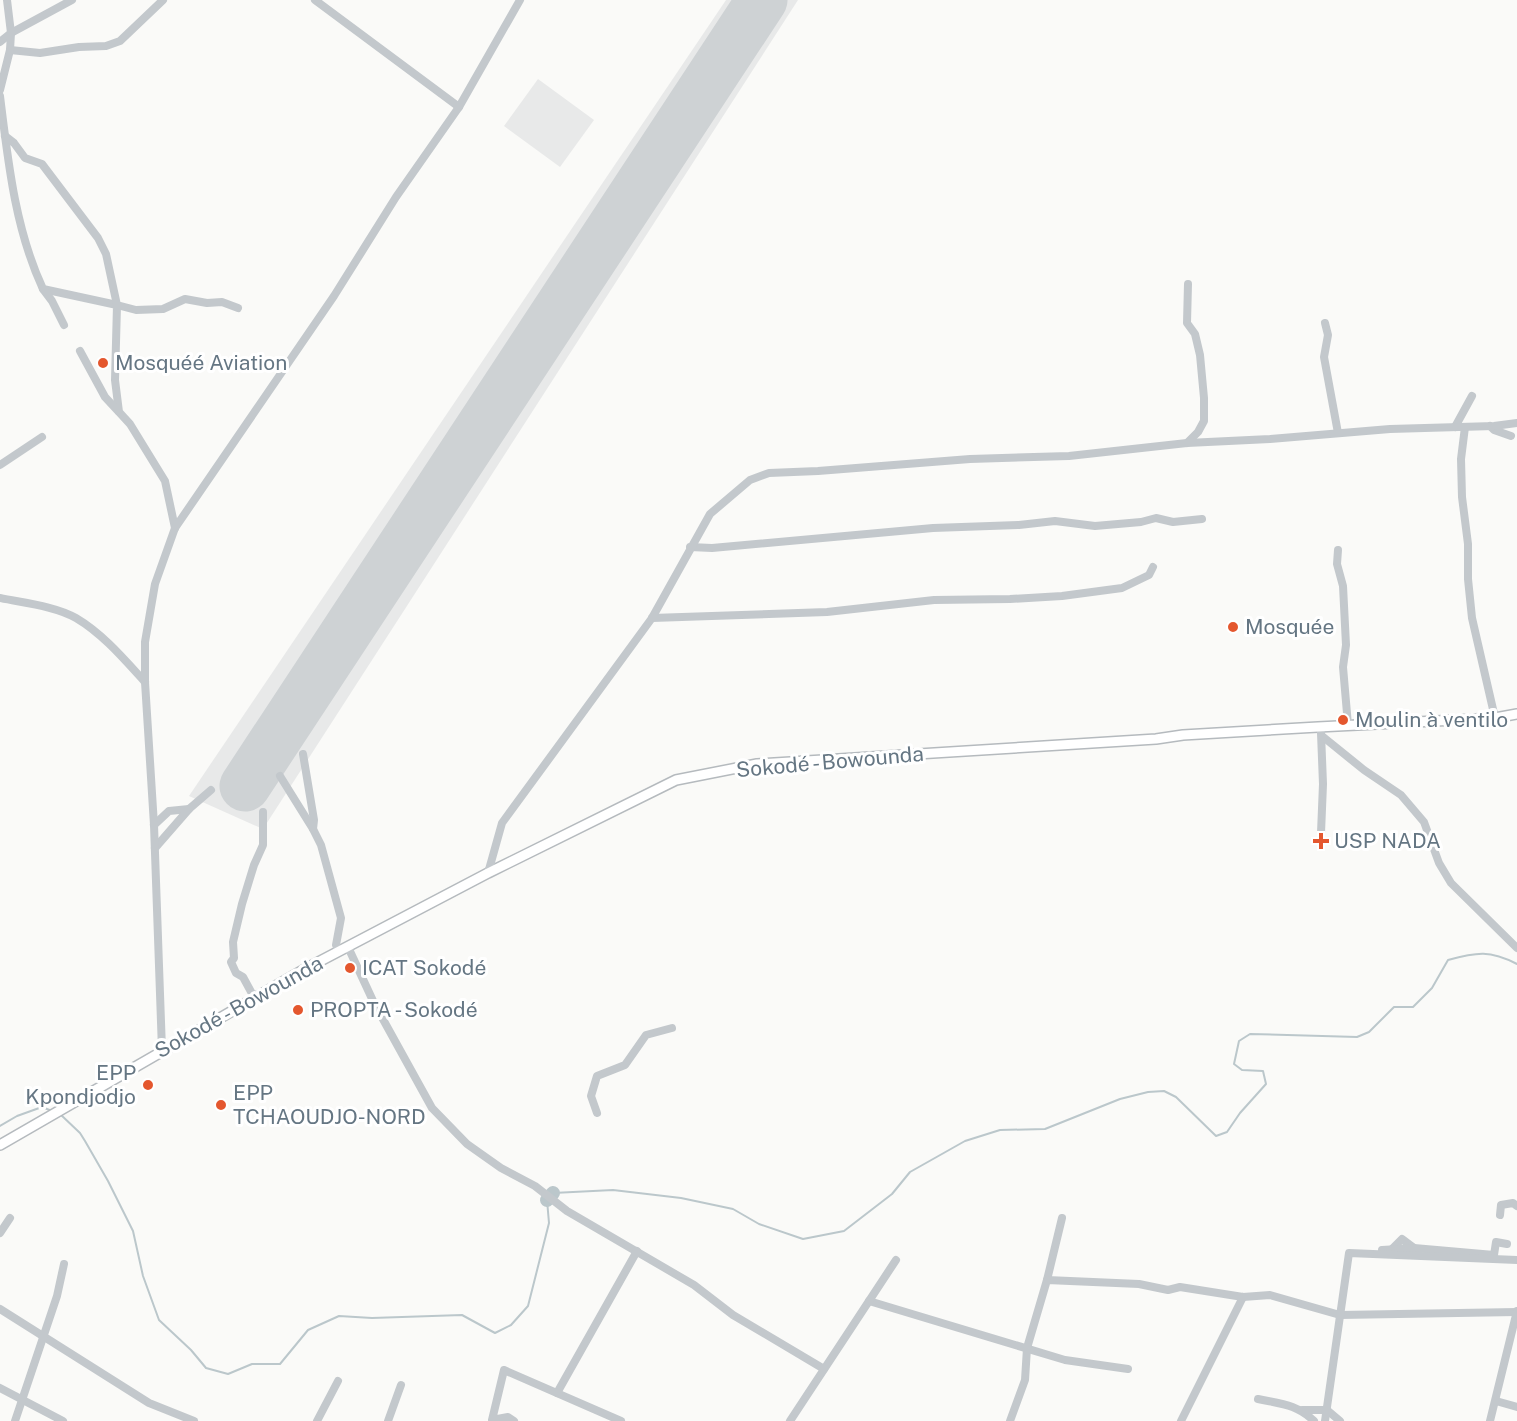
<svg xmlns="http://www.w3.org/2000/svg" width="1517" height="1421" font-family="'Public Sans',sans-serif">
  <rect width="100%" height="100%" fill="#fafaf8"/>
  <g fill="#e8e9e9">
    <path d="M 726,0 L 798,0 L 263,829 L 189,796 Z"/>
    <path d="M 538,79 L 594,120 L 560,167 L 504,126 Z"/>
  </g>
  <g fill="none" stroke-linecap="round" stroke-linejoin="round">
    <g stroke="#bbc7cb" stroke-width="2">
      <path d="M 60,1114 L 80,1133 L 85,1141 L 108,1181 L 133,1231 L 143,1276 L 159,1320 L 191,1350 L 206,1368 L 228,1374 L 252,1364 L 280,1364 L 308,1330 L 339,1316 L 372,1318 L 462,1315 L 495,1333 L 511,1325 L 528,1306 L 549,1223 L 547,1200"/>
      <path d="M 0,1126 L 17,1116 L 42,1107 L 52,1111"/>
      <path d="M 553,1193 L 613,1190 L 681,1198 L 733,1209 L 759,1224 L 803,1239 L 844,1231 L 892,1194 L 910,1172 L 965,1141 L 1000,1130 L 1045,1129 L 1120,1099 L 1148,1092 L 1164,1091 L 1176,1097 L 1216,1136 L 1227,1132 L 1240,1113 L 1266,1084 L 1263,1071 L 1242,1070 L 1234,1064 L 1239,1041 L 1250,1034 L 1357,1037 L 1369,1032 L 1394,1007 L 1413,1007 L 1432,988 L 1448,960 C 1477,952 1490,950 1517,964"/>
    </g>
    <path stroke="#bbc7cb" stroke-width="14" d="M 547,1200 L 553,1193"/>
    <path stroke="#ced2d4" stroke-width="51" d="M 245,786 L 762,0"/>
    <defs>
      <path id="major" d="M 0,1145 L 305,969 L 488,873 L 676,780 L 757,764 L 1156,739 L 1183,735 L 1318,727 L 1495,718 L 1517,714"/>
    </defs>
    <use href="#major" stroke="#b5babe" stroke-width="12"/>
    <g stroke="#c3c8cc" stroke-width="8">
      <path d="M 315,0 L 459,107"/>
      <path d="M 0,42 L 11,33 L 72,0"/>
      <path d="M 10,50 L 40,53 L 79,47 L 106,46 L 120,41 L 163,0"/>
      <path d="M 0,90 L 10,50 L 11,33 L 7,0"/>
      <path d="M 0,96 C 8,161 15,229 43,289 L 117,305 L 115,380 L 119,412 L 130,424 L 165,481 L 175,528"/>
      <path d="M 5,136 L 14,143 L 25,158 L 42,164 L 98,238 L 106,254 L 117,305 L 136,310 L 163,309 L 185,299 L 207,303 L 222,302 L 238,308"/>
      <path d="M 43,289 L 52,301 L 64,325"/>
      <path d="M 1325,323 L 1328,335 L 1324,357 L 1338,433"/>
      <path d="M 80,351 L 105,397 L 118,411"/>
      <path d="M 1490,426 L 1494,430 L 1511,436"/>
      <path d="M 1455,427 L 1472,396"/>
      <path d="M 1465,427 L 1461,459 L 1462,497 L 1468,544 L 1468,579 L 1472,618 L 1495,718"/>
      <path d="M 1187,443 L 1198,432 L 1204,421 L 1204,398 L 1200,355 L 1195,334 L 1187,323 L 1188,284"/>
      <path d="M 0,465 L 42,437"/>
      <path d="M 690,547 L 712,548 L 933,528 L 1019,525 L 1055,521 L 1095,526 L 1141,522 L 1156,518 L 1173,522 L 1202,519"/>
      <path d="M 1338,550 L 1337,564 L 1343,586 L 1346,645 L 1343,667 L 1348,725"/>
      <path d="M 0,598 C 24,603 55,606 76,618 C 103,634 124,659 145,682"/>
      <path d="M 652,618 L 827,612 L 934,600 L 1010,599 L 1062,596 L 1122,588 L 1149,575 L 1153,567"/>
      <path d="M 1321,733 L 1323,784 L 1321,833"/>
      <path d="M 1322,736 L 1364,770 L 1401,795 L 1424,822 L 1439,863 L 1451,883 L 1517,948"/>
      <path d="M 303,754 L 314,820 L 313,829 L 321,845 L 341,918 L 336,945 L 339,951"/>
      <path d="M 280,776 L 313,829"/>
      <path d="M 154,825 L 169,811 L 189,809"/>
      <path d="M 155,848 L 189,809 L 211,790"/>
      <path d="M 488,873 L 502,823 L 652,618 L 710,514 L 750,480 L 769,473 L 818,471 L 970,459 L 1069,456 L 1187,443 L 1270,439 L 1390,429 L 1494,426 L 1517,423"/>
      <path d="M 348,947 L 374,1003 L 432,1108 L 467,1144 L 501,1168 L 535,1186 L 567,1211 L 694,1285 L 733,1315 L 824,1369"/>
      <path d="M 255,999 L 243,977 L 236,973 L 231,962 L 234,958 L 233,942 L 242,904 L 254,865 L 263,845 L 263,812"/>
      <path d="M 162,1050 L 154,825 L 145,682 L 145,642 L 155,584 L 175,528 L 334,296 L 396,197 L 459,107 L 520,0"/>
      <path d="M 597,1113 L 591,1096 L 597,1076 L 625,1065 L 646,1035 L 672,1028"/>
      <path d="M 1500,1215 L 1501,1205 L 1513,1203 L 1517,1206"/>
      <path d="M 0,1233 L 10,1218"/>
      <path d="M 1392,1249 L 1402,1239 L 1414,1248"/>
      <path d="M 1382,1250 L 1414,1248 L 1494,1255 L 1496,1242 L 1507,1244"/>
      <path d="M 1047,1280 L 1062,1218"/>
      <path d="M 869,1301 L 1065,1360 L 1128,1369"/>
      <path d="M 0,1309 L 149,1403 L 194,1421"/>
      <path d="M 0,1388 L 63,1421"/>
      <path d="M 557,1393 L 637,1251"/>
      <path d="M 1258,1399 C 1281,1404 1296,1404 1314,1421"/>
      <path d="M 1496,1401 L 1517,1407"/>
      <path d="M 1302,1410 L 1327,1410 L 1340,1421"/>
      <path d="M 15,1421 L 57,1296 L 64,1264"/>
      <path d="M 317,1421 L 338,1381"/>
      <path d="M 388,1421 L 401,1385"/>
      <path d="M 514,1421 L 508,1417 L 492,1420 L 504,1370 L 621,1421"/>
      <path d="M 790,1421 L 896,1260"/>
      <path d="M 1010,1421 L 1025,1380 L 1027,1348 L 1047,1280 L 1139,1284 L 1168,1290 L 1180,1287 L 1243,1297 L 1270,1295 L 1340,1315 L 1517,1312"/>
      <path d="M 1181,1421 L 1243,1297"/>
      <path d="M 1325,1421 L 1349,1253 L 1517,1260"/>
      <path d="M 1490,1421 L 1517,1311"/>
    </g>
    <use href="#major" stroke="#fff" stroke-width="9"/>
  </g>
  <g fill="#e4572e" stroke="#fff" stroke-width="2">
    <circle cx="103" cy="363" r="6"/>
    <circle cx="1233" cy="627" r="6"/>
    <circle cx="1343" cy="720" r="6"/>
    <path d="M1318 832h6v6h6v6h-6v6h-6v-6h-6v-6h6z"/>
    <circle cx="350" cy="968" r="6"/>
    <circle cx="298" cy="1010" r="6"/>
    <circle cx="148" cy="1085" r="6"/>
    <circle cx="221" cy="1105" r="6"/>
  </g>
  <g text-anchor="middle" stroke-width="6" stroke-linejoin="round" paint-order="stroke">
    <g font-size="21" fill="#657683" stroke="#fff" text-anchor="start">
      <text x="115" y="370">Mosquéé Aviation</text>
      <text x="1245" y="634">Mosquée</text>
      <text x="1355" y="727">Moulin à ventilo</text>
      <text x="1334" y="848">USP NADA</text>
      <text x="362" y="975">ICAT Sokodé</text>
      <text x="310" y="1017">PROPTA - Sokodé</text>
      <text x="136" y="1080" text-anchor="end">EPP<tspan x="136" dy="24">Kpondjodjo</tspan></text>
      <text x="233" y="1100">EPP<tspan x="233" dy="24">TCHAOUDJO-NORD</tspan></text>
    </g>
    <g font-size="21" fill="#657683" stroke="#fff">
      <text transform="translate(830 762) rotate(-5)" y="7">Sokodé - Bowounda</text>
      <text transform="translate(239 1007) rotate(-29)" y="7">Sokodé - Bowounda</text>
    </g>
  </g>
</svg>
